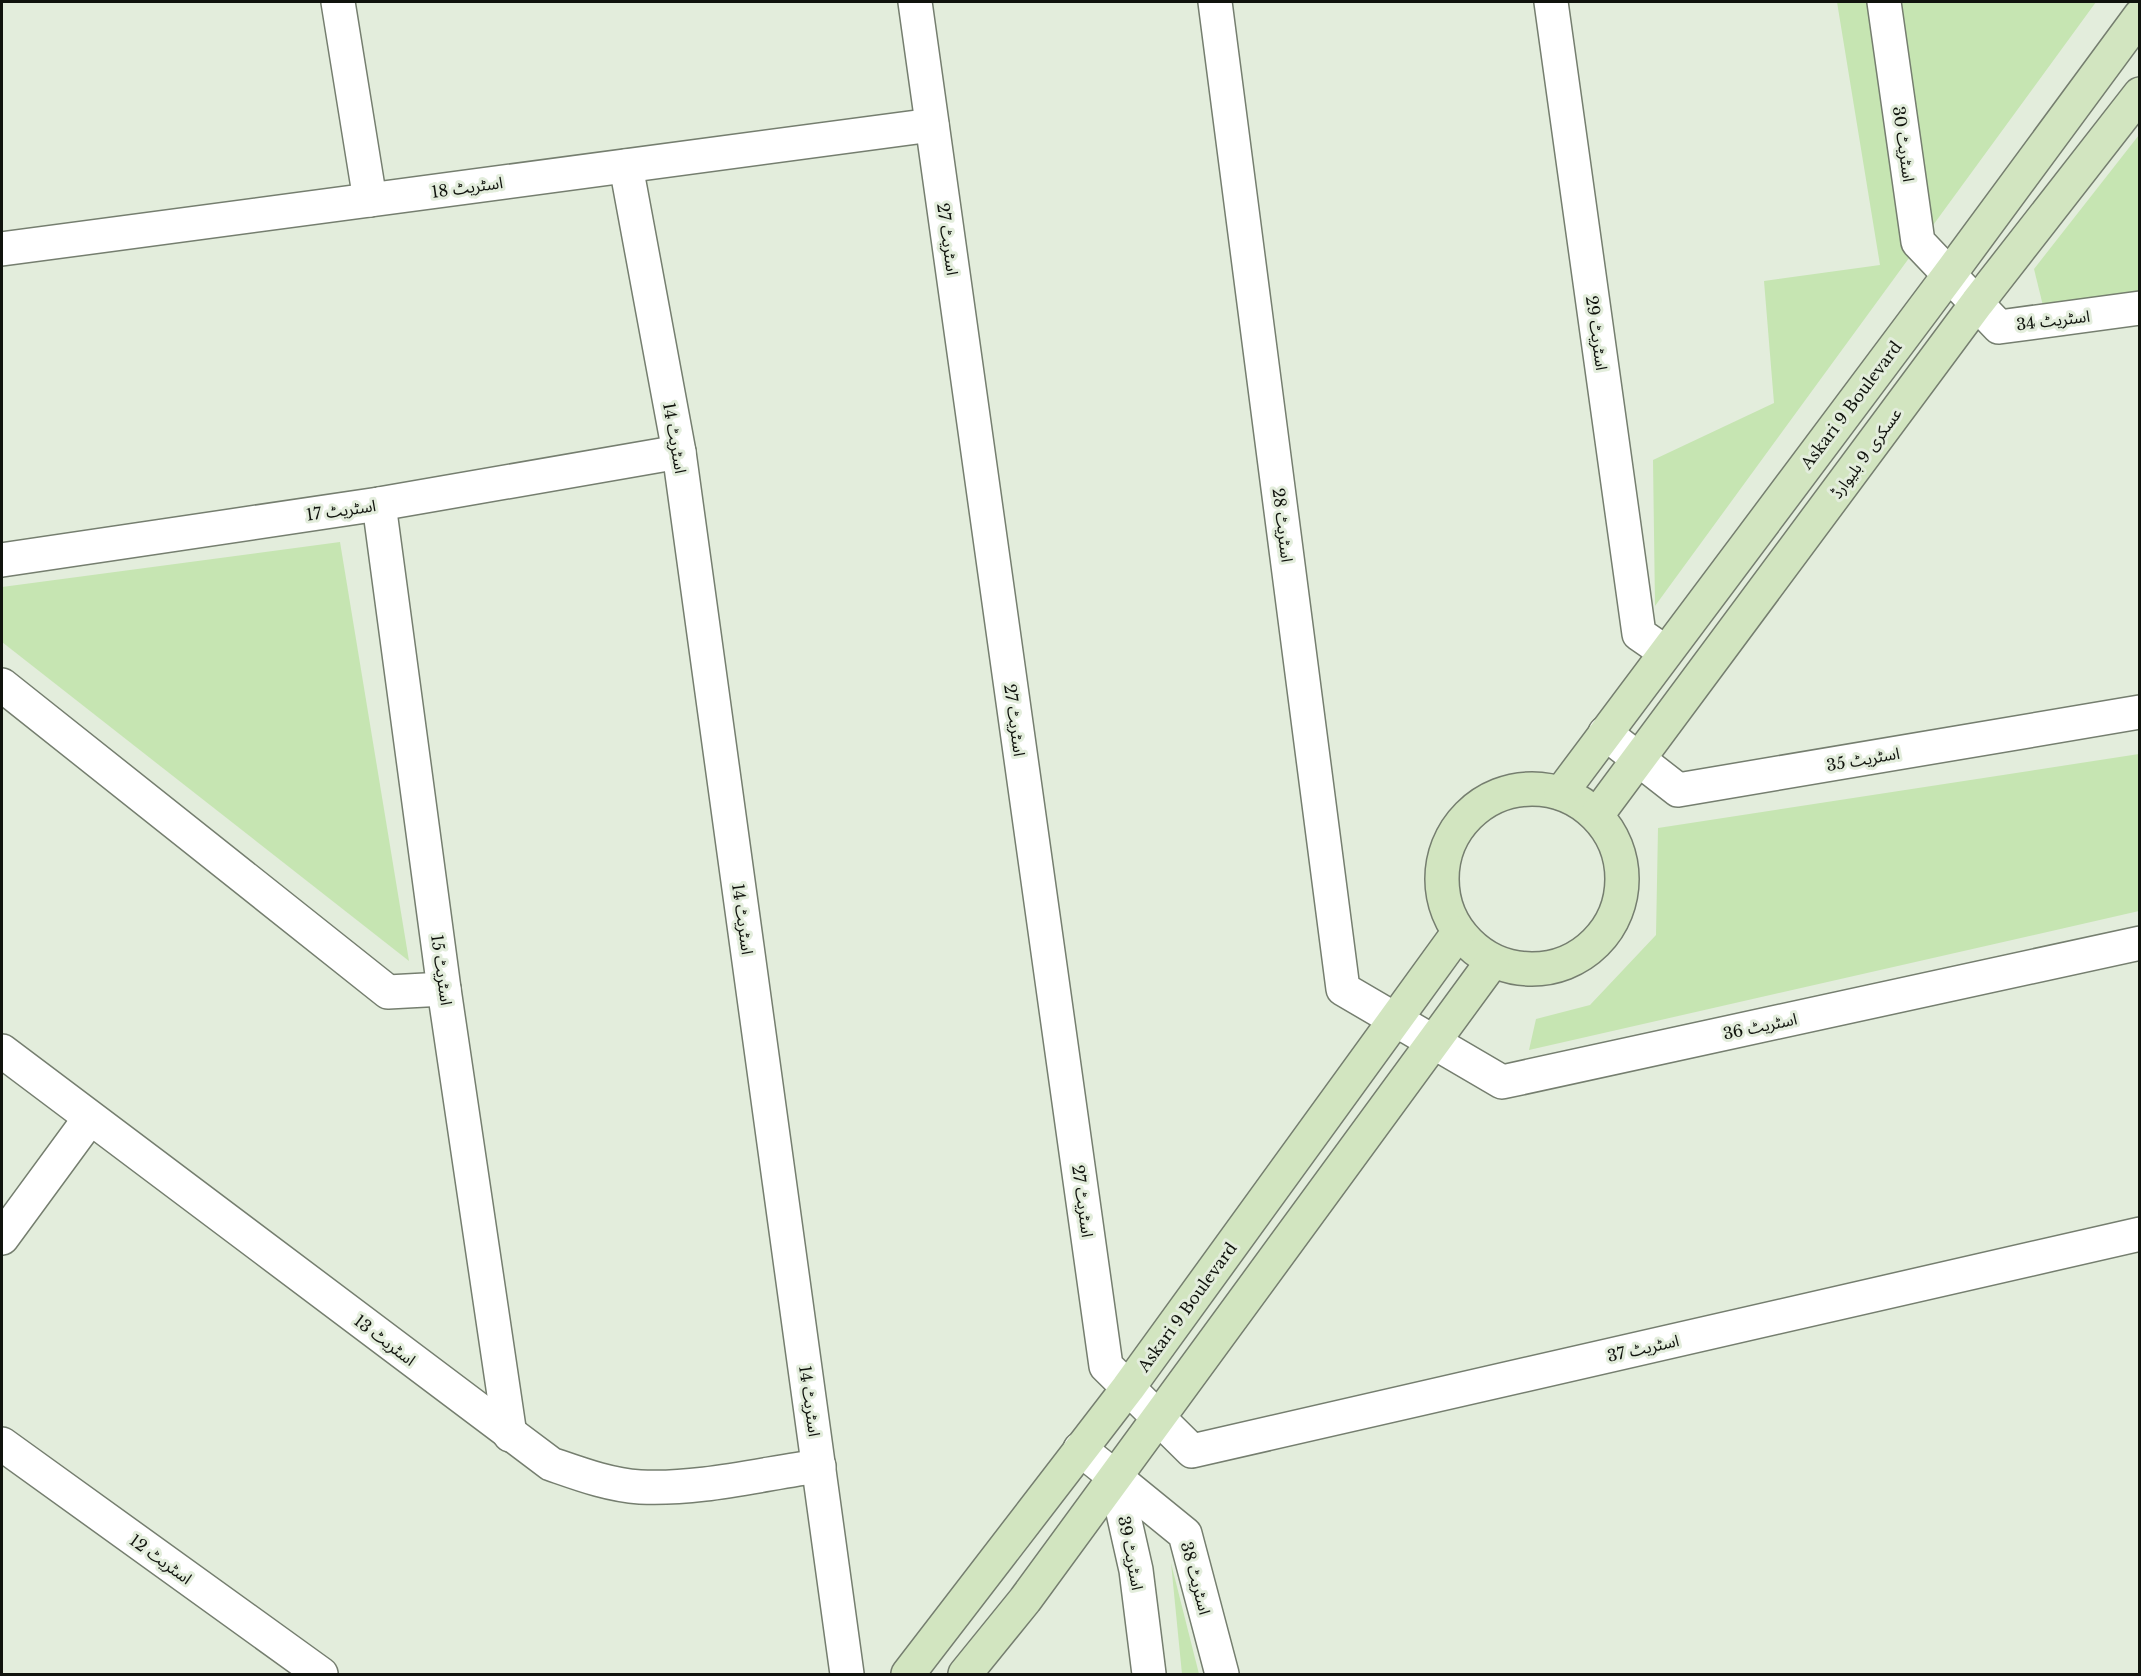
<svg xmlns="http://www.w3.org/2000/svg" width="2141" height="1676" font-family="'Libre Baskerville','Noto Sans Arabic',serif">
  <rect width="100%" height="100%" fill="#e3eddc"/>
  <g fill="#c6e5b2">
    <path d="M 1837,2 L 2096,2 L 1655,606 L 1653,460 L 1774,403 L 1764,281 L 1880,265 Z"/>
    <path d="M 2139,135 L 2139,298 L 2045,314 L 2034,269 Z"/>
    <path d="M 340,542 L 409,961 L 2,642 L 2,587 Z"/>
    <path d="M 2139,754 L 2139,911 L 1529,1050 L 1536,1019 L 1590,1005 L 1656,935 L 1658,828 Z"/>
    <path d="M 1171,1563 L 1199,1674 L 1182,1674 Z"/>
  </g>
  <g fill="none" stroke-linecap="round" stroke-linejoin="round">
    <defs>
      <g id="street">
        <path d="M 338,2 L 370,200"/>
        <path d="M 915,2 L 1106,1366 L 1192,1451 L 2140,1234"/>
        <path d="M 1215,2 L 1343,989 L 1502,1082 L 2140,943"/>
        <path d="M 1551,2 L 1639,634 L 1665,652"/>
        <path d="M 1884,2 L 1918,242 L 1999,327 L 2140,308"/>
        <path d="M 626,166 L 679,452 L 847,1674"/>
        <path d="M 2,249 L 932,125"/>
        <path d="M 379,504 L 444,989 L 510,1435"/>
        <path d="M 2,560 L 379,504 L 679,452"/>
        <path d="M 2,685 L 388,992 L 444,989"/>
        <path d="M 1605,733 L 1678,790 L 2140,712"/>
        <path d="M 2,1051 L 551,1464 C 580,1474 609,1485 640,1487 C 699,1490 761,1474 819,1466"/>
        <path d="M 2,1238 L 90,1118"/>
        <path d="M 2,1444 L 321,1674"/>
        <path d="M 1080,1449 L 1115,1477 L 1136,1570 L 1149,1674"/>
        <path d="M 1115,1477 L 1185,1534 L 1222,1674"/>
      </g>
      <g id="secondary">
        <circle cx="1532" cy="879" r="90"/>
        <path d="M 1561,793 L 1949,275 L 2140,16"/>
        <path d="M 1597,815 L 1977,303 L 2140,94"/>
        <path d="M 908,1674 L 1128,1388 L 1458,933"/>
        <path d="M 965,1674 L 1025,1600 L 1492,962"/>
      </g>
    </defs>
    <use href="#street" stroke="#757e6f" stroke-width="36"/>
    <use href="#secondary" stroke="#757e6f" stroke-width="36"/>
    <use href="#street" stroke="#fff" stroke-width="33"/>
    <use href="#secondary" stroke="#d2e5c0" stroke-width="33"/>
  </g>
  <g text-anchor="middle" stroke-width="6" stroke-linejoin="round" paint-order="stroke">
    <g font-size="16" fill="#10130d" stroke="#e3eddc">
      <text transform="translate(1904 144) rotate(82)" y="6">اسٹریٹ 30</text>
      <text transform="translate(467 187) rotate(-8)" y="6">اسٹریٹ 18</text>
      <text transform="translate(948 239) rotate(82)" y="6">اسٹریٹ 27</text>
      <text transform="translate(2053 320) rotate(-7)" y="6">اسٹریٹ 34</text>
      <text transform="translate(1597 333) rotate(82)" y="6">اسٹریٹ 29</text>
      <text transform="translate(1851 405) rotate(-53)" y="6">Askari 9 Boulevard</text>
      <text transform="translate(675 438) rotate(80)" y="6">اسٹریٹ 14</text>
      <text transform="translate(1866 453) rotate(-54)" y="6">عسکری 9 بلیوارڈ</text>
      <text transform="translate(341 510) rotate(-8)" y="6">اسٹریٹ 17</text>
      <text transform="translate(1283 525) rotate(83)" y="6">اسٹریٹ 28</text>
      <text transform="translate(1015 720) rotate(82)" y="6">اسٹریٹ 27</text>
      <text transform="translate(1863 759) rotate(-10)" y="6">اسٹریٹ 35</text>
      <text transform="translate(743 919) rotate(82)" y="6">اسٹریٹ 14</text>
      <text transform="translate(442 970) rotate(82)" y="6">اسٹریٹ 15</text>
      <text transform="translate(1760 1026) rotate(-12)" y="6">اسٹریٹ 36</text>
      <text transform="translate(1083 1201) rotate(82)" y="6">اسٹریٹ 27</text>
      <text transform="translate(1187 1307) rotate(-54)" y="6">Askari 9 Boulevard</text>
      <text transform="translate(385 1340) rotate(37)" y="6">اسٹریٹ 13</text>
      <text transform="translate(1643 1348) rotate(-13)" y="6">اسٹریٹ 37</text>
      <text transform="translate(810 1401) rotate(82)" y="6">اسٹریٹ 14</text>
      <text transform="translate(1131 1553) rotate(79)" y="6">اسٹریٹ 39</text>
      <text transform="translate(161 1559) rotate(36)" y="6">اسٹریٹ 12</text>
      <text transform="translate(1196 1578) rotate(75)" y="6">اسٹریٹ 38</text>
    </g>
  </g>
  <rect width="2141" height="1676" fill="none" stroke="#10130d" stroke-width="6"/>
</svg>
